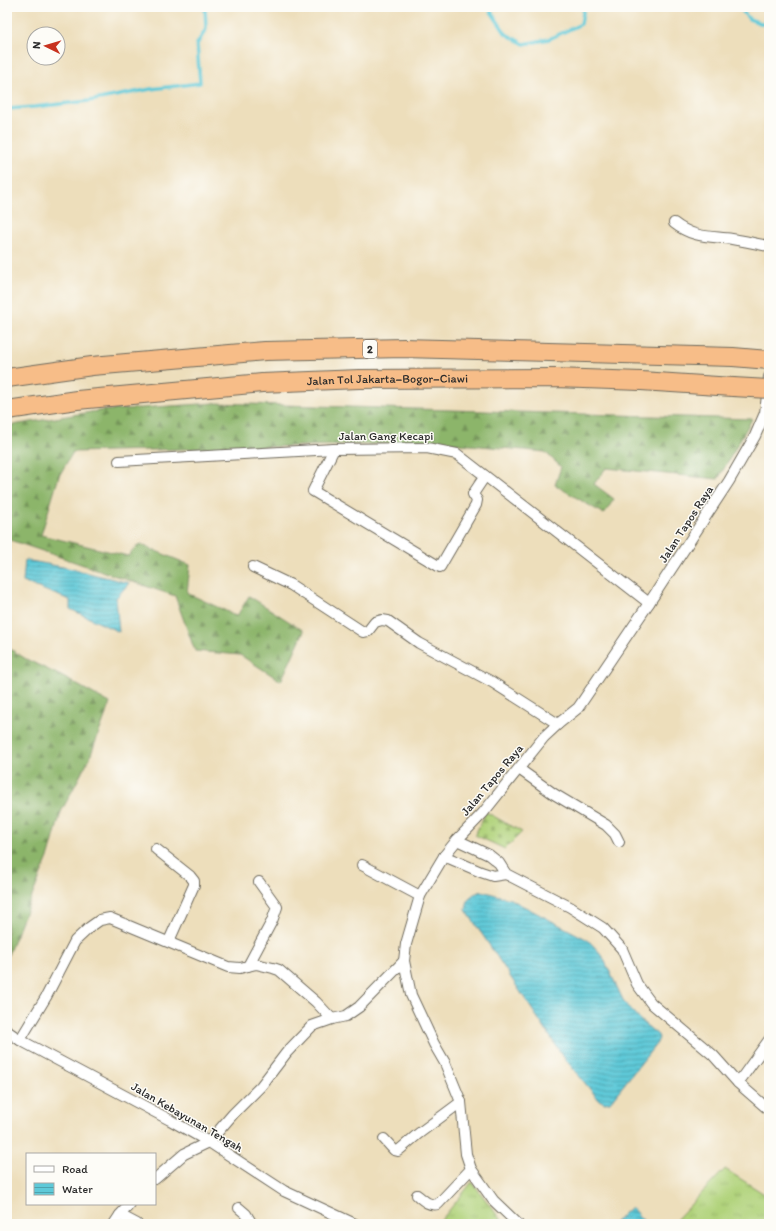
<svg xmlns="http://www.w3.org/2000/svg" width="776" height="1231" font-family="Itim,sans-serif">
  <defs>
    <pattern id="grass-tufts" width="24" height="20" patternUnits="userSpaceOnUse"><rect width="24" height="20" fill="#b1d37b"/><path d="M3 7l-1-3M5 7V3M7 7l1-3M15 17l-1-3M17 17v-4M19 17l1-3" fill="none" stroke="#98b56a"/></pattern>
    <pattern id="forest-firs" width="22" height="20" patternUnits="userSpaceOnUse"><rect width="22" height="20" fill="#8cb56b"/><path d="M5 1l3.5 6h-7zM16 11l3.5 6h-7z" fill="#739358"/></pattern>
    <pattern id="cemetery-stones" width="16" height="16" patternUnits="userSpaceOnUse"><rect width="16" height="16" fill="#b1d37b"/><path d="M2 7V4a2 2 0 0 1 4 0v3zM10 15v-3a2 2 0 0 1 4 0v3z" fill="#98b56a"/></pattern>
    <pattern id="water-rules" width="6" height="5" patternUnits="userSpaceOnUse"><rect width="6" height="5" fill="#5ec9d8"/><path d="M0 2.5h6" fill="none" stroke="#4ea3af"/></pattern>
  </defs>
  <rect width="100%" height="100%" fill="#fdfcf7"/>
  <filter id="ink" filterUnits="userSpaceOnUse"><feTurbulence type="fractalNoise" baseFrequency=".025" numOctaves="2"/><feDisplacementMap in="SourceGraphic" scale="8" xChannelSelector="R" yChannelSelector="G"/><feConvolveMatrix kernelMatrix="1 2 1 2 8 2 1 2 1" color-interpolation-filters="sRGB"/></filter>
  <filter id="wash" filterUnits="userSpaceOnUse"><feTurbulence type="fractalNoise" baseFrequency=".012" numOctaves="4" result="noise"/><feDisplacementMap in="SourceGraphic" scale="16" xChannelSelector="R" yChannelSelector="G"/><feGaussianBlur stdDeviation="0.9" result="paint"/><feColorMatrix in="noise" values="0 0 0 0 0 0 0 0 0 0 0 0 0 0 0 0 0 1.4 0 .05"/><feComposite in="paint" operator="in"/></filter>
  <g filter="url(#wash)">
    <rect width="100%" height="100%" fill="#eddebb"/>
    <g fill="url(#grass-tufts)" stroke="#6e7f53">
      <path d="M 725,1169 L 769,1197 L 769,1224 L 672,1224 Z"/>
      <path d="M 472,1182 L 504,1224 L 438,1224 Z"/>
    </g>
    <g fill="url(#forest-firs)" stroke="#5c704b">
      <path d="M 215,403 L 752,419 L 718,479 L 606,468 L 594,484 L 614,499 L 604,514 L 555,485 L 561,467 L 545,452 L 417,440 L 411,443 L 73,452 L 59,476 L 41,535 L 128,556 L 139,544 L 190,565 L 187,593 L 237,616 L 249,596 L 304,631 L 281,681 L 240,655 L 195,651 L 175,596 L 7,539 L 7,426 L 97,411 Z"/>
      <path d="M 7,647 L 26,659 L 61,676 L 110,703 L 90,757 L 61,812 L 49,855 L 7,957 Z"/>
    </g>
    <path fill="url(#cemetery-stones)" stroke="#6e7f53" d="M 486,812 L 522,832 L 505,849 L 475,835 Z"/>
    <g fill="url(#water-rules)" stroke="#447a82">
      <path d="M 25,560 L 68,568 L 129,583 L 116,598 L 119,632 L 70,609 L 70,600 L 23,582 Z"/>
      <path d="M 482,891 L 510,899 L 588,940 L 602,955 L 624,1002 L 640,1020 L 658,1035 L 659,1038 L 657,1043 L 610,1102 L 605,1103 L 599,1100 L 565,1059 L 466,910 L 468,899 L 474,894 Z"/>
      <path d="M 631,1207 L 646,1224 L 613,1224 Z"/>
    </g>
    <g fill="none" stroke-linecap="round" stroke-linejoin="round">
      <g stroke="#5ec9d8" stroke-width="3.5">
        <path d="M 488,7 L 506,34 L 524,44 L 549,39 L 581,24 L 584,7"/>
        <path d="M 739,7 L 749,19 L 769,26"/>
        <path d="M 7,109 L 34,107 L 89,101 L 151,89 L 200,83 L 197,44 L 206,29 L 205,7"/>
      </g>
    </g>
  </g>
  <g filter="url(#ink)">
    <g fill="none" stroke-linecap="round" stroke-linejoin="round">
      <defs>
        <g id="street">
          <path d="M 674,223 C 693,238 709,236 732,239 C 745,241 757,244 769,246"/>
          <path d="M 334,449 L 313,491 L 440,567 L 476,505 L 477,500 L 474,496 L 473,494 L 485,476"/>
          <path d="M 119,461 L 334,449 L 427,448 L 457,454 L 649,603"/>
          <path d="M 253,567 L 291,585 L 363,632 L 368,631 L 375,622 L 382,620 L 388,621 L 419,643 L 492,682 L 558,724"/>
          <path d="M 519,769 L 554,794 L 606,825 L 615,834 L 619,842"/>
          <path d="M 457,840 L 489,855 L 499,863 L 506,874 L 570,907 L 603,928 L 622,949 L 637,984 L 651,1003 L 713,1055 L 738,1083 L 769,1110"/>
          <path d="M 156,849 L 190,876 L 194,881 L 194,885 L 169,941"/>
          <path d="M 444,856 L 481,872 L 493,876 L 506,874"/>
          <path d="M 362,865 L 420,896"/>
          <path d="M 248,966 L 272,921 L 277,907 L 259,882"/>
          <path d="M 7,1031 L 20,1040 L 170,1120 L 209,1142 L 284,1191 L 355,1224"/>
          <path d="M 20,1040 L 46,997 L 75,941 L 90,927 L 100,920 L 110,918 L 228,967 L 240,968 L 256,964 L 273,968 L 279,970 L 316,1002 L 332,1019"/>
          <path d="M 738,1083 L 769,1040"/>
          <path d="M 384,1139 L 394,1150 L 398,1151 L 418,1134 L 461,1102"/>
          <path d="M 155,1179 L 184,1154 L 209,1142 L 233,1114 L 261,1086 L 287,1052 L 312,1026 L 332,1019 L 346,1016 L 359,1007 L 404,961"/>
          <path d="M 417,1195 C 424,1201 429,1206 438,1204 L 471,1169"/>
          <path d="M 239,1208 L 246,1214 L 252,1224"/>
          <path d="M 120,1215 L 137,1224"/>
          <path d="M 114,1224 L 120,1215 L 130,1204"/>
          <path d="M 518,1224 L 493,1200 L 471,1169 L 466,1154 L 461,1102 L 445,1063 L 434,1044 L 411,995 L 404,961 L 406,944 L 420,896 L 444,856 L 457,840 L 483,813 L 544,737 L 558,724 L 578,708 L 649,603 L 729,481 L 755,436 L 765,413 L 769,377"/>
        </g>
        <g id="highway">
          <path d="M 7,378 L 92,366 L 265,351 L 404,348 L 733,357 L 769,360"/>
          <path id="s1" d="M 7,410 L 77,400 L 262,383 L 359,379 L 555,378 L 641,381 L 733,387"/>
        </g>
      </defs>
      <use href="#street" stroke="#6f6a5d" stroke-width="12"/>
      <use href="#highway" stroke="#6f6a5d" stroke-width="20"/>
      <use href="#street" stroke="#fff" stroke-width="10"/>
      <use href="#highway" stroke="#f7bd88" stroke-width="18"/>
      <defs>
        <path id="highway-bridge" d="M 733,387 L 769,389"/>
      </defs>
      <use href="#highway-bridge" stroke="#6f6a5d" stroke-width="20" stroke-linecap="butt"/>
      <use href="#highway-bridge" stroke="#f7bd88" stroke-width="18"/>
    </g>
  </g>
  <g text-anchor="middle" stroke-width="3" stroke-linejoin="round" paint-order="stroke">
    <rect fill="#fdfcf7" stroke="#6a6a68" stroke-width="1" x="363" y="340" width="14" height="18" rx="3"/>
    <g font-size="11" font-weight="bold" fill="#2b2b2b">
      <text x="370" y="353">2</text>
    </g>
    <g font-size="12" fill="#2b2b2b" stroke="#fdfcf7">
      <text dy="4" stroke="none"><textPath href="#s1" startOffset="382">Jalan Tol Jakarta–Bogor–Ciawi</textPath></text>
      <text x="386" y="440">Jalan Gang Kecapi</text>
      <text transform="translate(686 524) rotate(-57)" y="4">Jalan Tapos Raya</text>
      <text transform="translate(492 780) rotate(-50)" y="4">Jalan Tapos Raya</text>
      <text transform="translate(187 1117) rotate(30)" y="4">Jalan Kebayunan Tengah</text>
    </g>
  </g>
  <rect width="776" height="1231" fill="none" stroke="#fdfcf7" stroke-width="24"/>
  <rect x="26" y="1153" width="130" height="52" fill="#fdfcf7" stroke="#a9a8a5"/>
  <rect x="34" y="1166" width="20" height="6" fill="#ffffff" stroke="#a9a8a5"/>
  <text x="62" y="1173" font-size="12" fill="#2b2b2b">Road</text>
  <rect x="34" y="1183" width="20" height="12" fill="url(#water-rules)" stroke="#a9a8a5"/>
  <text x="62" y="1193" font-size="12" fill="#2b2b2b">Water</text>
  <g transform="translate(46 46) rotate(275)"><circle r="19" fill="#fdfcf7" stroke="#a9a8a5"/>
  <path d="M0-3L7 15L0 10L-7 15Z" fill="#c8321e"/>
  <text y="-6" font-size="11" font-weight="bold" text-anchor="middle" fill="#2b2b2b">N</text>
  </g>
</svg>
